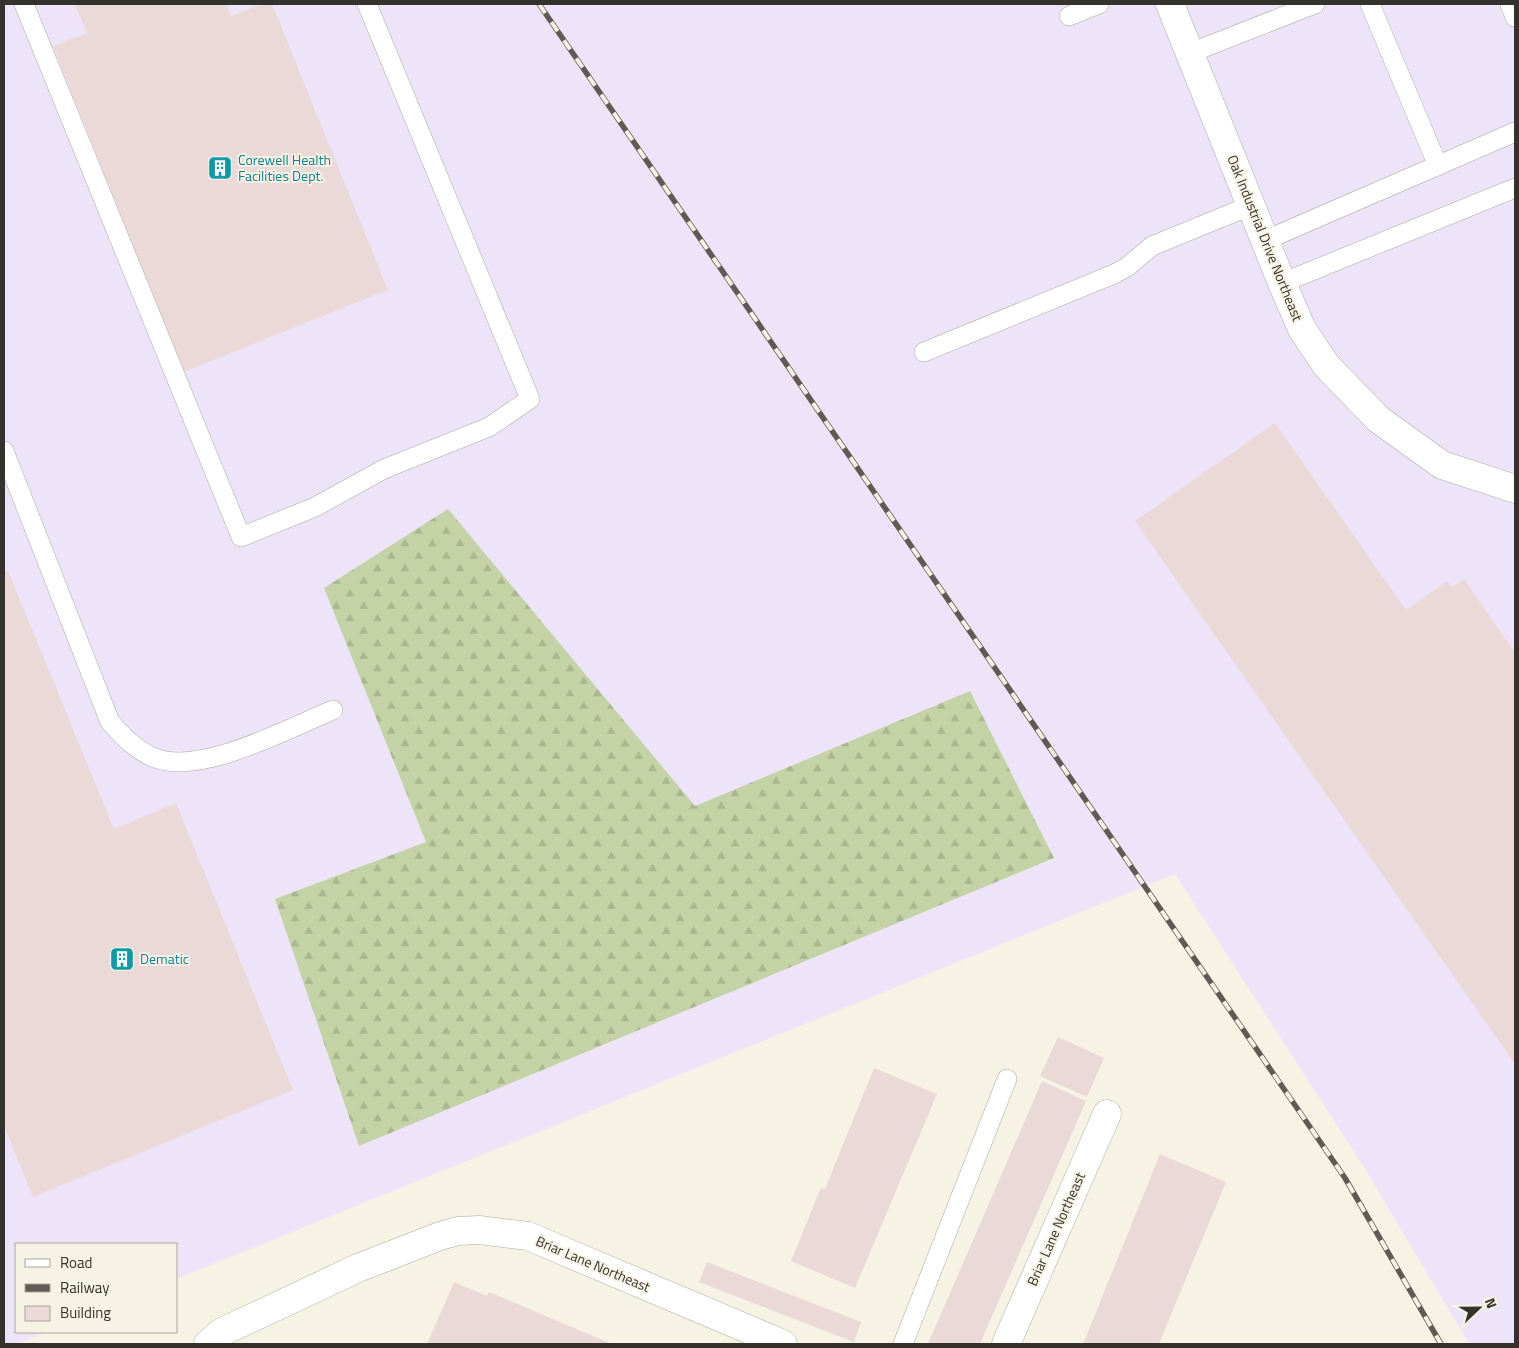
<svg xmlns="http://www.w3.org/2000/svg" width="1519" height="1348" font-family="'Titillium Web',sans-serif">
  <defs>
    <pattern id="forest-firs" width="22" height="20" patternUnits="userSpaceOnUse" patternTransform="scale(1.25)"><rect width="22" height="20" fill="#c4d3a5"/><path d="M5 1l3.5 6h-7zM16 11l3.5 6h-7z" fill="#a9b68e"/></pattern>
  </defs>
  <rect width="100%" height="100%" fill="#f7f3e4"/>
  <path fill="#eee4f9" d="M 4,4 L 1515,4 L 1515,1344 L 1469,1344 L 1365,1169 L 1175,874 L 176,1279 L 176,1244 L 16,1244 L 16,1332 L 47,1332 L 16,1344 L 4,1344 Z"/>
  <path fill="url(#forest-firs)" d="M 448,509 L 695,806 L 970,691 L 1054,858 L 359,1146 L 275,899 L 426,842 L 324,588 Z"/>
  <g fill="#ebd9d8">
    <path d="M 75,4 L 226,4 L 231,16 L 262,4 L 272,4 L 388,290 L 184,372 L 53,46 L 87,33 Z"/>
    <path d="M 1275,423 L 1406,610 L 1447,581 L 1452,587 L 1464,579 L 1515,653 L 1515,1064 L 1135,521 Z"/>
    <path d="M 8,571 L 114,829 L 176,803 L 293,1090 L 33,1197 L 4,1126 L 4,572 Z"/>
    <path d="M 1058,1037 L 1104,1058 L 1087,1097 L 1040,1076 Z"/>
    <path d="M 874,1068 L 937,1094 L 855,1288 L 791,1261 L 821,1188 L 825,1189 Z"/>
    <path d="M 1042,1081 L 1086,1101 L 980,1344 L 928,1344 Z"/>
    <path d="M 1160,1154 L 1226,1182 L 1159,1344 L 1083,1344 Z"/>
    <path d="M 707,1262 L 861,1322 L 854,1342 L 699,1282 Z"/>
    <path d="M 454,1282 L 487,1296 L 489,1292 L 612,1344 L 427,1344 Z"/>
  </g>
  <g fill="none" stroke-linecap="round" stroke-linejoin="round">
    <defs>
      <g id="lane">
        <path d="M 24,4 L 241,537 L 315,507 L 384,469 L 489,427 L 530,399 L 367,4"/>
        <path d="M 1370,4 L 1438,166"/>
        <path d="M 1510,4 L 1515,17"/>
        <path d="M 1069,16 L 1099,4"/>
        <path d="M 1190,53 L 1315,4"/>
        <path d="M 1266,240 L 1515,132"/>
        <path d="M 1282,283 L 1515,188"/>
        <path d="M 924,352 L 1114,274 L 1127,267 L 1152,246 L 1252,205"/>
        <path d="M 4,451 L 110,722 C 124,737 135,750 155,758 C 201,776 289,728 333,710"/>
        <path d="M 903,1344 L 1007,1079"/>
      </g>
      <g id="street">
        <path d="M 208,1344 L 222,1332 L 358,1268 L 440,1236 L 458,1231 L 479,1230 L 528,1236 L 783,1344"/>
        <path d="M 1006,1344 L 1107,1114"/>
      </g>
      <path id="secondary" d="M 1170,4 L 1282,283 L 1302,329 L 1326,365 L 1378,419 L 1442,465 L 1515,489"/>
    </defs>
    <use href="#lane" stroke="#adaa9c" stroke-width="20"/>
    <use href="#street" stroke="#adaa9c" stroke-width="29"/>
    <use href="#secondary" stroke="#adaa9c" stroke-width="29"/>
    <use href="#lane" stroke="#fff" stroke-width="19"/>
    <use href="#street" stroke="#fff" stroke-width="28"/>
    <use href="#secondary" stroke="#fff" stroke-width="28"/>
    <defs>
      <path id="rail" d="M 539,4 L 1345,1178 L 1441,1344"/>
    </defs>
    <use href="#rail" stroke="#5d5b53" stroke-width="5.5"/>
    <use href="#rail" stroke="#f7f3e4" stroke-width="4" stroke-dasharray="11" stroke-linecap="butt"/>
  </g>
  <defs>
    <symbol id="building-square" viewBox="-11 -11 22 22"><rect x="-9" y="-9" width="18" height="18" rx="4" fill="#0f9aa8" stroke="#f7f3e4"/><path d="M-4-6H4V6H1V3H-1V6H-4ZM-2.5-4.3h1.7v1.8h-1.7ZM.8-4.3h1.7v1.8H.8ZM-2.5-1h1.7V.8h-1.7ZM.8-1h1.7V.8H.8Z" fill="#fff"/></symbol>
  </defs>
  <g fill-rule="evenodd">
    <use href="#building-square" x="206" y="154" width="28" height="28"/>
    <use href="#building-square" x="108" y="945" width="28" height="28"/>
  </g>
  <g text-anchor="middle" stroke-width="4" stroke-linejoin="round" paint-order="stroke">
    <g font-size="14" fill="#0d838f" stroke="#f7f3e4" text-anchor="start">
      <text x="238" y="165">Corewell Health<tspan x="238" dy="16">Facilities Dept.</tspan></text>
      <text x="140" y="964">Dematic</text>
    </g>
    <g font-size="14" fill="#33322c" stroke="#f7f3e4">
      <text transform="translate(1265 238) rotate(68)" y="5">Oak Industrial Drive Northeast</text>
      <text transform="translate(1056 1229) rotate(-66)" y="5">Briar Lane Northeast</text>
      <text transform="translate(593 1264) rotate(23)" y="5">Briar Lane Northeast</text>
    </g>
  </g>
  <rect width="1519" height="1348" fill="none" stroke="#33322c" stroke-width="10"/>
  <rect x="15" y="1243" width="162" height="90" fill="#f7f3e4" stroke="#a9a69a"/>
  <rect x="25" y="1259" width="25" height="8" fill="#ffffff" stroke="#a9a69a"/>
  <text x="60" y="1268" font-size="15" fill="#33322c">Road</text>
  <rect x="25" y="1284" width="25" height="8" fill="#5d5b53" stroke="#a9a69a"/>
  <text x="60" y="1293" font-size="15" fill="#33322c">Railway</text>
  <rect x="25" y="1306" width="25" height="15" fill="#ebd9d8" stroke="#a9a69a"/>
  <text x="60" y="1318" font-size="15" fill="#33322c">Building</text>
  <g transform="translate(1479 1308) rotate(68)" stroke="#f7f3e4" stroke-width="4" paint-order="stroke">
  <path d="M0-4L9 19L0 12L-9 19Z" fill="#33322c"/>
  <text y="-8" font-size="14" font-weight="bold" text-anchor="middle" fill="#33322c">N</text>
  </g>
</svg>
